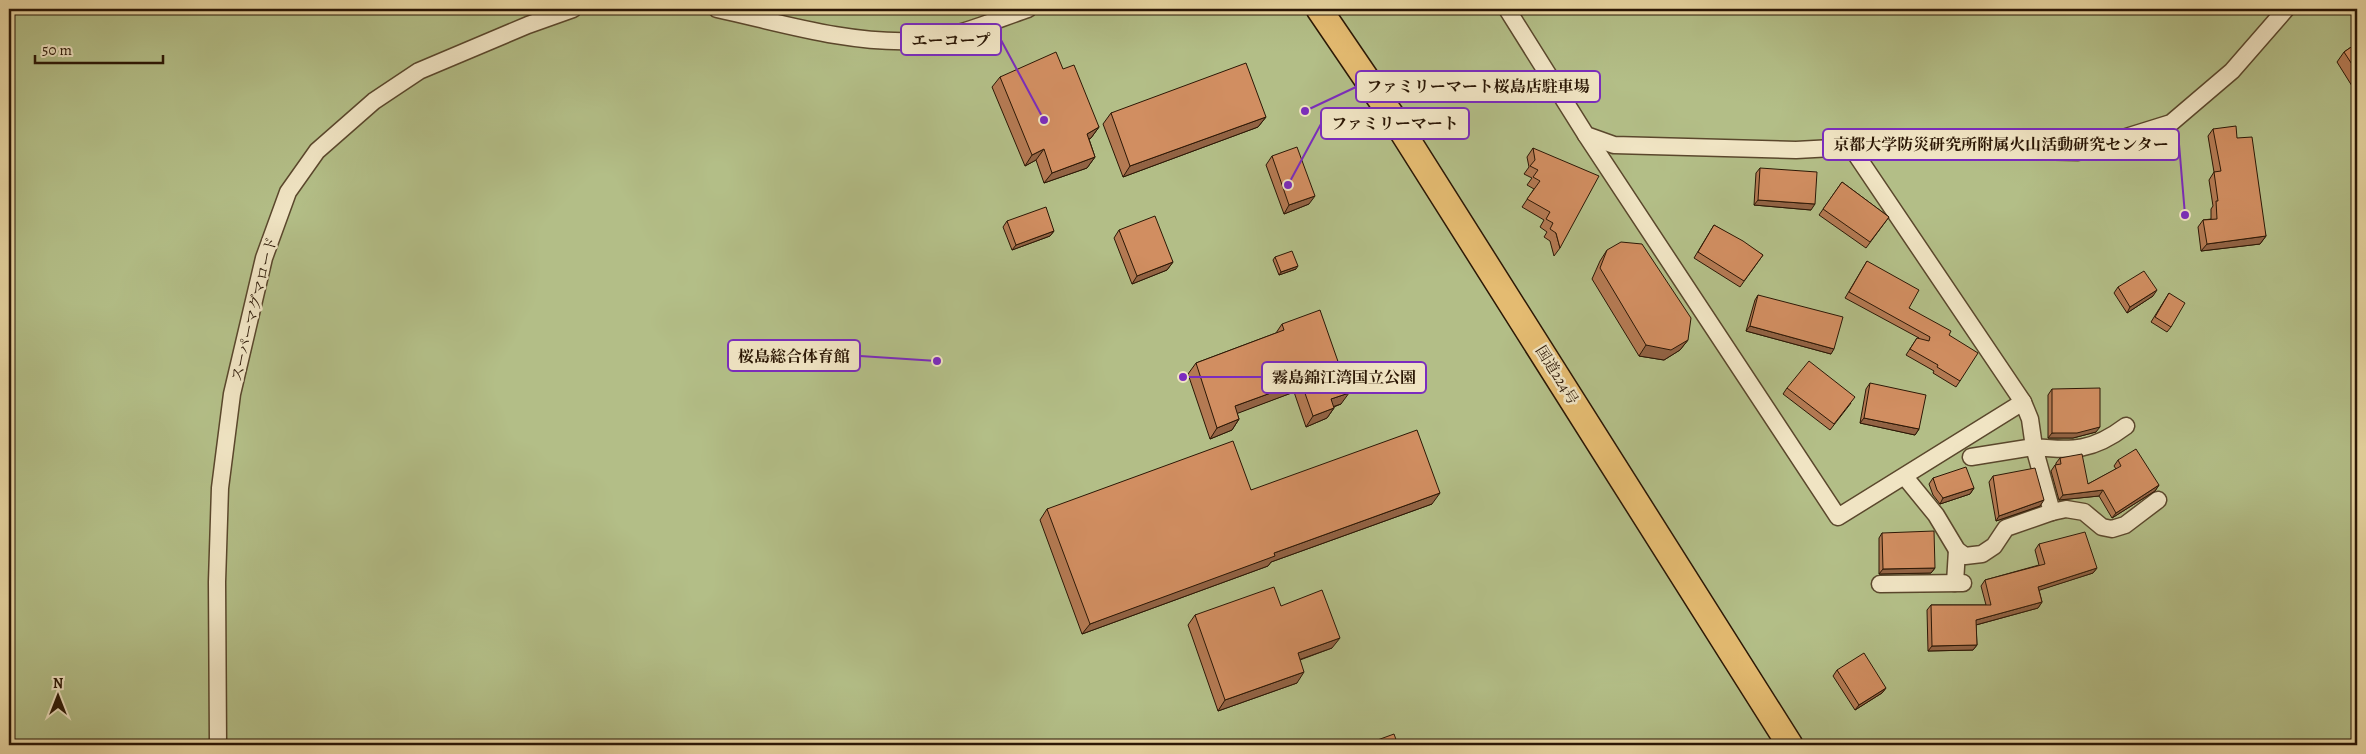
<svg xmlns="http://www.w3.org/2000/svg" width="2366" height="754" font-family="Alegreya,'Noto Serif JP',serif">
  <rect width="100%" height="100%" fill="#e8d6a2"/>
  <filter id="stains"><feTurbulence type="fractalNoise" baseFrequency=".004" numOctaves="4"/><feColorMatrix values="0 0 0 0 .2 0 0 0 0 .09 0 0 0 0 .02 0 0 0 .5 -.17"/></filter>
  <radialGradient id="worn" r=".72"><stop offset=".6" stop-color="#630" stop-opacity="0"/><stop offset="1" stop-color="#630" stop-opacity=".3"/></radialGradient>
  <rect fill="#b3be87" stroke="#6f6a46" x="9" y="9" width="2348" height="736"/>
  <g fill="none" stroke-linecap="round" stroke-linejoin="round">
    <defs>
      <g id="minor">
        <path d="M 717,9 C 781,23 848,44 915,41 C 953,39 992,21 1028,9"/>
        <path d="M 1507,9 L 1586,135 L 1614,145 L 1796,150 L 1851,147 L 2078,152 L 2171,123 L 2232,71 L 2286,9"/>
        <path d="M 1586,135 L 1838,517 L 2023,402 L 1851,147"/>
        <path d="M 2023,402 L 2030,419 L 2034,447 C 2073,451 2093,451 2126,426"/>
        <path d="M 1971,457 L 2034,447 L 2052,512"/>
        <path d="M 1905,477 L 1936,515 L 1957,550 L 1965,556 L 1982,554 L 1994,546 L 2006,528 L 2052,512 L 2066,509 L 2084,512 L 2102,527 L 2112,529 L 2125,525 L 2158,500"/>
        <path d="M 1955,583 L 1957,550"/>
        <path d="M 1880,584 L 1963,583"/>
        <path d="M 218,745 L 217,582 L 220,488 L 232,394 L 264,258 L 288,192 L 317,151 L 374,101 L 419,71 L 528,25 L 573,9"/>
      </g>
      <path id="highway" d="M 1319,9 L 1400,128 L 1790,745"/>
    </defs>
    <use href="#minor" stroke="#5a472c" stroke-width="19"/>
    <use href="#highway" stroke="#2b1705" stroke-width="28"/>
    <use href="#minor" stroke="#f0e4c3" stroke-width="16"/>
    <use href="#highway" stroke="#e4bb71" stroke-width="25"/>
  </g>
  <g fill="#b47a53" stroke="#2b1705">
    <path d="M 2357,43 L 2357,94 L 2337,62 L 2344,52 Z"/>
    <path d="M 1063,69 L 1099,127 L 1091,138 L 1089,139 L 1095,157 L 1087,168 L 1044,183 L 1036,160 L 1025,166 L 992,87 L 1000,77 Z"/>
    <path d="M 1111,113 L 1266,117 L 1258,127 L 1123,177 L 1103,124 Z"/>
    <path d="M 2213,129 L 2237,138 L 2266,236 L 2260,244 L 2201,251 L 2198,227 L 2203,220 L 2211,219 L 2211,209 L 2213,206 L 2209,180 L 2214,172 L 2208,136 Z"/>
    <path d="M 1533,148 L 1560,248 L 1554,256 L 1550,241 L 1544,237 L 1547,232 L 1540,227 L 1544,220 L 1522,207 L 1534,189 L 1527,185 L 1532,178 L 1524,174 L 1529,167 L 1527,157 Z"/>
    <path d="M 1272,156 L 1309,204 L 1284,214 L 1266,165 Z"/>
    <path d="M 1760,168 L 1811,210 L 1754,205 L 1756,173 Z"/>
    <path d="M 1842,182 L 1889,217 L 1866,248 L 1819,215 Z"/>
    <path d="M 1007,221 L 1054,231 L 1050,236 L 1012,250 L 1003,227 Z"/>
    <path d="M 1714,225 L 1763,255 L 1740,287 L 1694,258 Z"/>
    <path d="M 1119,230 L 1173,262 L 1167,270 L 1132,284 L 1114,238 Z"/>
    <path d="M 1607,250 L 1688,340 L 1680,350 L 1664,360 L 1639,356 L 1592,279 L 1600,261 Z"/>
    <path d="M 1275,257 L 1296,269 L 1279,275 L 1273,260 Z"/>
    <path d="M 1867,261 L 1909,308 L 1949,335 L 1960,381 L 1956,387 L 1933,373 L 1934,371 L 1906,355 L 1917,338 L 1919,338 L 1845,298 Z"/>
    <path d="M 2118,287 L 2153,296 L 2127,313 L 2114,293 Z"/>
    <path d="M 2169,293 L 2171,327 L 2167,332 L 2151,322 Z"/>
    <path d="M 1758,295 L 1831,354 L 1746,331 L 1755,300 Z"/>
    <path d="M 1282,324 L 1341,404 L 1334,407 L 1334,408 L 1327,418 L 1306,427 L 1294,392 L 1237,413 L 1239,419 L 1232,430 L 1210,439 L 1188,374 L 1196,363 L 1276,333 Z"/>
    <path d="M 1870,383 L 1919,429 L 1915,435 L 1860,423 L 1866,389 Z"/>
    <path d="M 1787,388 L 1851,403 L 1830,430 L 1783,394 Z"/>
    <path d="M 2052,389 L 2096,432 L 2073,438 L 2048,438 L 2048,395 Z"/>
    <path d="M 2060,458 L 2088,484 L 2116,469 L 2114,466 L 2118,460 L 2159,485 L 2155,491 L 2112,518 L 2099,496 L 2059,500 L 2051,471 L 2055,465 L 2056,465 L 2056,463 Z"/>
    <path d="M 1993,476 L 2040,506 L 1996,521 L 1989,482 Z"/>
    <path d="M 1933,478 L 1974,488 L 1970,494 L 1940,504 L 1933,495 L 1929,484 Z"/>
    <path d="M 1251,490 L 1432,504 L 1271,562 L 1268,566 L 1082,634 L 1040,520 L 1047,509 Z"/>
    <path d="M 1882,533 L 1935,568 L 1931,573 L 1879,574 L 1879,538 Z"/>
    <path d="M 2039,544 L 2097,568 L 2093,573 L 2039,590 L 2042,602 L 2038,608 L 1976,625 L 1977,645 L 1973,650 L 1928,651 L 1927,610 L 1931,605 L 1986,605 L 1981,586 L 1985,580 L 2039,565 L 2035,550 Z"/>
    <path d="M 1281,606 L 1332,648 L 1300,660 L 1297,683 L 1218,711 L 1188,625 L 1195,615 Z"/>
    <path d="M 1837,670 L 1886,688 L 1882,693 L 1855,710 L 1833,676 Z"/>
  </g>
  <g fill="#926344" stroke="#2b1705">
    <path d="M 1266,117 L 1258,127 L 1123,177 L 1130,166 Z"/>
    <path d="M 1099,127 L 1091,138 L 1079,144 L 1087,134 Z"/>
    <path d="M 1044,149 L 1036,160 L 1025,166 L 1032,155 Z"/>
    <path d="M 1095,157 L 1087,168 L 1044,183 L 1052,173 Z"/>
    <path d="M 1315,196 L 1309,204 L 1284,214 L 1289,205 Z"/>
    <path d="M 1758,200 L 1815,204 L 1811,210 L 1754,205 Z"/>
    <path d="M 1054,231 L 1050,236 L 1012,250 L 1016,245 Z"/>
    <path d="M 2266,236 L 2260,244 L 2201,251 L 2207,244 Z"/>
    <path d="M 1173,262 L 1167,270 L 1132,284 L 1137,276 Z"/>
    <path d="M 1298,266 L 1296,269 L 1279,275 L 1281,272 Z"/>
    <path d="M 2157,290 L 2153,296 L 2127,313 L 2130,307 Z"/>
    <path d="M 1750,326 L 1834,349 L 1831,354 L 1746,331 Z"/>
    <path d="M 1688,340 L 1680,350 L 1664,360 L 1639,356 L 1646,345 Z"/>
    <path d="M 1301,382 L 1294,392 L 1228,417 L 1235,406 Z"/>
    <path d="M 1349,393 L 1341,404 L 1323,410 L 1331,399 Z"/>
    <path d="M 1334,408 L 1327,418 L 1306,427 L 1313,416 Z"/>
    <path d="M 1864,418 L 1919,429 L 1915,435 L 1860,423 Z"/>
    <path d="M 1239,419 L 1232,430 L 1210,439 L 1217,428 Z"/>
    <path d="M 2100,427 L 2096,432 L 2073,438 L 2048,438 L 2052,433 Z"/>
    <path d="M 2159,485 L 2155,491 L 2112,518 L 2116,513 Z"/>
    <path d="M 1974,488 L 1970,494 L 1940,504 L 1943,498 Z"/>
    <path d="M 2103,490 L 2099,496 L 2059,500 L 2063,495 Z"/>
    <path d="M 1440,493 L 1432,504 L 1271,562 L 1268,566 L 1082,634 L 1090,624 L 1274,553 Z"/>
    <path d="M 2044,500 L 2040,506 L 1996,521 L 1999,516 Z"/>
    <path d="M 1935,568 L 1931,573 L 1879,574 L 1883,569 Z"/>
    <path d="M 2097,568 L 2093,573 L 2034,592 L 2038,587 Z"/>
    <path d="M 2042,602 L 2038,608 L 1972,626 L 1976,620 Z"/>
    <path d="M 1340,638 L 1332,648 L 1290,663 L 1298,653 Z"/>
    <path d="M 1977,645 L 1973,650 L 1928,651 L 1932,646 Z"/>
    <path d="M 1304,672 L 1297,683 L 1218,711 L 1225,700 Z"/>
    <path d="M 1886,688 L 1882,693 L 1855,710 L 1859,705 Z"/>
  </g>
  <g fill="#d18e61" stroke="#2b1705">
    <path d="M 2357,43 L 2357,72 L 2344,52 Z"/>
    <path d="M 1056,52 L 1063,69 L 1074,65 L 1099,127 L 1087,134 L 1095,157 L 1052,173 L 1044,149 L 1032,155 L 1000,77 Z"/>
    <path d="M 1246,63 L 1266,117 L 1130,166 L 1111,113 Z"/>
    <path d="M 2236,126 L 2237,138 L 2252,137 L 2266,236 L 2207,244 L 2203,220 L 2217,219 L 2216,201 L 2218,201 L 2214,172 L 2221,171 L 2213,129 Z"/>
    <path d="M 1297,147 L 1315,196 L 1289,205 L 1272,156 Z"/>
    <path d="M 1533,148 L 1599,176 L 1560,248 L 1556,233 L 1550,229 L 1553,223 L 1546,219 L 1550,212 L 1527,199 L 1540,181 L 1533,177 L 1538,170 L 1530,166 L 1535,160 Z"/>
    <path d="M 1760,168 L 1817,172 L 1815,204 L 1758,200 Z"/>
    <path d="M 1842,182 L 1889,217 L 1870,242 L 1823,209 Z"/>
    <path d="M 1046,207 L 1054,231 L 1016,245 L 1007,221 Z"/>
    <path d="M 1155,216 L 1173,262 L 1137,276 L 1119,230 Z"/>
    <path d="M 1714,225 L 1743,241 L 1763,255 L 1744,281 L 1698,252 Z"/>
    <path d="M 1621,242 L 1642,244 L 1691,318 L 1688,340 L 1671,350 L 1646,345 L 1600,268 L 1607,250 Z"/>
    <path d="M 1292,251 L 1298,266 L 1281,272 L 1275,257 Z"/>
    <path d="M 1867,261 L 1919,290 L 1909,308 L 1951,331 L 1949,335 L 1978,353 L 1960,381 L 1937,367 L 1938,365 L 1910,349 L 1917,338 L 1929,341 L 1930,337 L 1849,292 Z"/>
    <path d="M 2144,271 L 2157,290 L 2130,307 L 2118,287 Z"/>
    <path d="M 2169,293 L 2185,303 L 2171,327 L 2155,317 Z"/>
    <path d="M 1758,295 L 1843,317 L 1834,349 L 1750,326 Z"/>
    <path d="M 1320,310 L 1349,393 L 1331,399 L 1334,408 L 1313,416 L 1301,382 L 1235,406 L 1239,419 L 1217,428 L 1196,363 L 1284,330 L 1282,324 Z"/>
    <path d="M 1809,361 L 1855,397 L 1834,424 L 1787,388 Z"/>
    <path d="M 1870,383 L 1926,395 L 1919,429 L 1864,418 Z"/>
    <path d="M 2100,388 L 2100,427 L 2077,433 L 2052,433 L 2052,389 Z"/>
    <path d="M 1417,430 L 1440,493 L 1274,553 L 1275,556 L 1090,624 L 1047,509 L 1233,441 L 1251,490 Z"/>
    <path d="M 2136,449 L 2159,485 L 2116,513 L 2103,490 L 2063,495 L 2055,465 L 2061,464 L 2060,458 L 2082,454 L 2088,484 L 2121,466 L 2118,460 Z"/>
    <path d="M 1966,467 L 1974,488 L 1943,498 L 1937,490 L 1933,478 Z"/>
    <path d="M 2035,468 L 2044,500 L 1999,516 L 1993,476 Z"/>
    <path d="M 1934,531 L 1935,568 L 1883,569 L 1882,533 Z"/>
    <path d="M 2085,532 L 2097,568 L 2038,587 L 2042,602 L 1976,620 L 1977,645 L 1932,646 L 1931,605 L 1991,605 L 1985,580 L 2045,564 L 2039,544 Z"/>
    <path d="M 1274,587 L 1281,606 L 1322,590 L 1340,638 L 1298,653 L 1304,672 L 1225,700 L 1195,615 Z"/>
    <path d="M 1864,653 L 1886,688 L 1859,705 L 1837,670 Z"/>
    <path d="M 1394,734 L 1398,745 L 1373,745 L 1372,742 Z"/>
  </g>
  <g text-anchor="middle" stroke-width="5" stroke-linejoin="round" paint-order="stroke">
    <g font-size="15" fill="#2b1705" stroke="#f0e4c3">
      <text transform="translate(254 309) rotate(-76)" y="5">スーパーマグマロード</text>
      <text transform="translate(1557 375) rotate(58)" y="5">国道224号</text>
    </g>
  </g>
  <path fill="none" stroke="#7b2cbf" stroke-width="2" d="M1044 120L1001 40M1305 111L1356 87M1288 185L1321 124M2185 215L2179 144M937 361L860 356M1183 377L1262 377"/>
  <g fill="#7b2cbf" stroke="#f0e4c3" stroke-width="2">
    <circle cx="1044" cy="120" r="5"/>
    <circle cx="1305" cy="111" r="5"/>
    <circle cx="1288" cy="185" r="5"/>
    <circle cx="2185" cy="215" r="5"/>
    <circle cx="937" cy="361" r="5"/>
    <circle cx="1183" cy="377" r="5"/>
  </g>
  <g fill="#f0e4c3" stroke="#7b2cbf" stroke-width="2">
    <rect x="901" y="24" width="100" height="31" rx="5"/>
    <rect x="1356" y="71" width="244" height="31" rx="5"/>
    <rect x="1321" y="108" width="148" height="31" rx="5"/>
    <rect x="1823" y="129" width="356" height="31" rx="5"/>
    <rect x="728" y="340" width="132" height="31" rx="5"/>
    <rect x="1262" y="362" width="164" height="31" rx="5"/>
  </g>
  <g font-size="16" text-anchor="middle" font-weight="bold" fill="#2b1705">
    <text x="951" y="46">エーコープ</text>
    <text x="1478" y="92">ファミリーマート桜島店駐車場</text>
    <text x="1395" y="129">ファミリーマート</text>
    <text x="2001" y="150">京都大学防災研究所附属火山活動研究センター</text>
    <text x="794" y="362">桜島総合体育館</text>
    <text x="1344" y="383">霧島錦江湾国立公園</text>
  </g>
  <rect width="2366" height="754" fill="none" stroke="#e8d6a2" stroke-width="30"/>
  <rect x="10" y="10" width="2346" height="734" fill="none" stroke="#2b1705" stroke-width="2.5"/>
  <rect x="15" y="15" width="2336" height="724" fill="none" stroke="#2b1705"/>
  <g transform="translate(58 696)" stroke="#f0e4c3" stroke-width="4" paint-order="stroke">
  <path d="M0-4L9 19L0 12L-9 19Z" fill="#2b1705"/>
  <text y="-8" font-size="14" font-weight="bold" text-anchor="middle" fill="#2b1705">N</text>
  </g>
  <path d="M35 55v8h128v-8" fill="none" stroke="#2b1705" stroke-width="2.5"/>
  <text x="42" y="55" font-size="15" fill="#2b1705" stroke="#f0e4c3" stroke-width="4" paint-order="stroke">50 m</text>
  <rect width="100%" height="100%" filter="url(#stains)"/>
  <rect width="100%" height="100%" fill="url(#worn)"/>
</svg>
